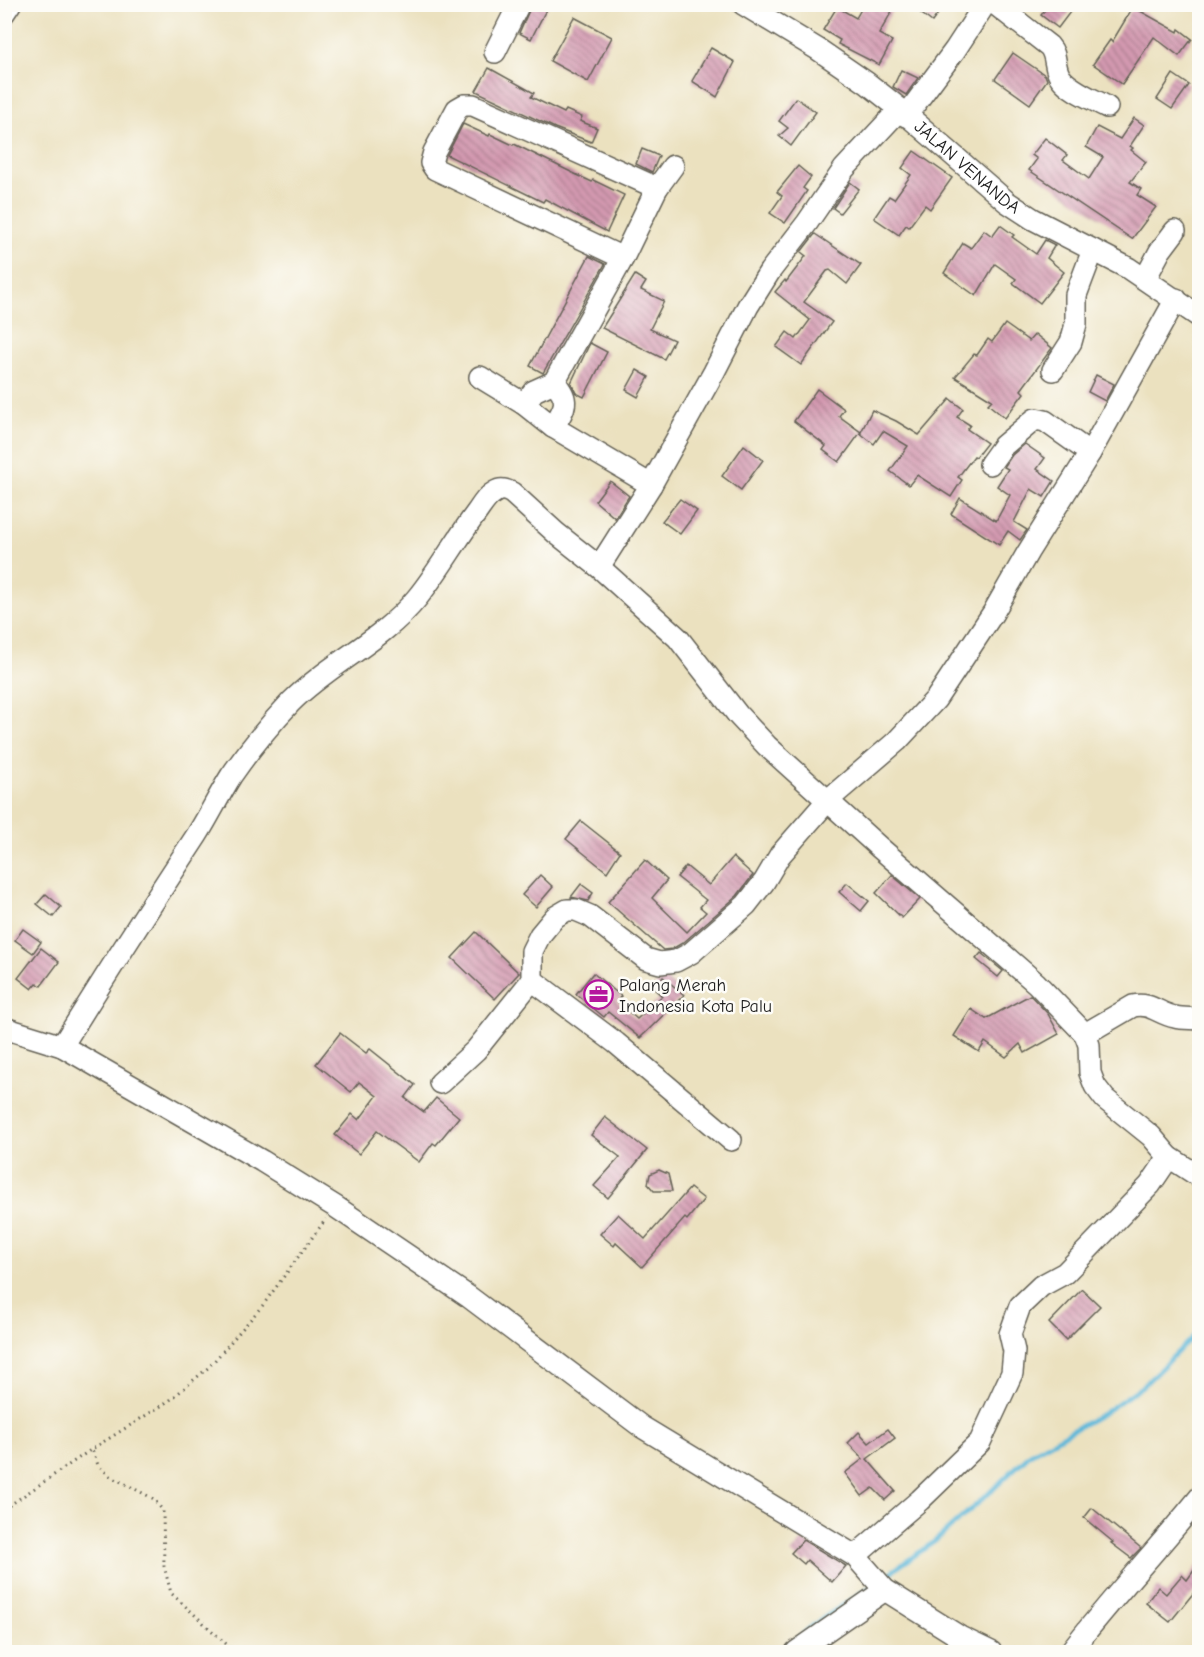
<svg xmlns="http://www.w3.org/2000/svg" width="1204" height="1657" font-family="'Comic Neue',sans-serif">
  <defs>
    <pattern id="building-back-hatch" width="6" height="6" patternUnits="userSpaceOnUse" patternTransform="scale(1.5)"><rect width="6" height="6" fill="#d399b0"/><path d="M-1 5l2 2M0 0l6 6M5-1l2 2" fill="none" stroke="#aa7c8e"/></pattern>
  </defs>
  <rect width="100%" height="100%" fill="#fdfcf7"/>
  <filter id="ink" filterUnits="userSpaceOnUse"><feTurbulence type="fractalNoise" baseFrequency=".0167" numOctaves="2"/><feDisplacementMap in="SourceGraphic" scale="12" xChannelSelector="R" yChannelSelector="G"/><feConvolveMatrix kernelMatrix="1 2 1 2 8 2 1 2 1" color-interpolation-filters="sRGB"/></filter>
  <filter id="wash" filterUnits="userSpaceOnUse"><feTurbulence type="fractalNoise" baseFrequency=".008" numOctaves="4" result="noise"/><feDisplacementMap in="SourceGraphic" scale="24" xChannelSelector="R" yChannelSelector="G"/><feGaussianBlur stdDeviation="1.35" result="paint"/><feColorMatrix in="noise" values="0 0 0 0 0 0 0 0 0 0 0 0 0 0 0 0 0 1.4 0 .05"/><feComposite in="paint" operator="in"/></filter>
  <g filter="url(#wash)">
    <rect width="100%" height="100%" fill="#ebe1bf"/>
    <g fill="none" stroke-linecap="round" stroke-linejoin="round">
      <g stroke="#5bb7d9" stroke-width="4.5">
        <path d="M 881,1579 L 934,1542 L 986,1496 L 1030,1454 L 1102,1414 L 1144,1385 L 1200,1330"/>
        <path d="M 799,1638 L 813,1625 L 872,1586"/>
      </g>
    </g>
    <g id="blocks">
      <g fill="url(#building-back-hatch)">
        <path d="M 532,4 L 549,4 L 531,39 L 519,33 Z"/>
        <path d="M 864,4 L 896,4 L 879,34 L 892,41 L 879,65 L 838,44 L 840,40 L 823,30 L 837,7 L 856,18 Z"/>
        <path d="M 909,4 L 945,4 L 932,22 Z"/>
        <path d="M 1049,4 L 1076,4 L 1058,28 L 1041,15 Z"/>
        <path d="M 1133,7 L 1178,32 L 1179,29 L 1192,39 L 1179,56 L 1154,37 L 1122,84 L 1093,64 L 1110,40 L 1112,42 Z"/>
        <path d="M 574,17 L 612,37 L 588,82 L 550,61 Z"/>
        <path d="M 711,48 L 735,62 L 717,97 L 692,81 Z"/>
        <path d="M 1013,53 L 1045,75 L 1047,80 L 1030,104 L 995,79 Z"/>
        <path d="M 489,68 L 534,93 L 531,97 L 564,113 L 566,110 L 582,117 L 580,121 L 597,128 L 591,142 L 555,128 L 476,91 Z"/>
        <path d="M 901,70 L 918,78 L 906,95 L 893,87 Z"/>
        <path d="M 1173,74 L 1189,85 L 1172,109 L 1157,99 Z"/>
        <path d="M 796,98 L 816,112 L 791,146 L 779,136 L 788,128 L 779,121 Z"/>
        <path d="M 1134,118 L 1144,125 L 1130,146 L 1133,148 L 1131,150 L 1146,162 L 1130,182 L 1141,189 L 1137,195 L 1156,207 L 1132,239 L 1029,170 L 1037,159 L 1032,155 L 1045,138 L 1067,155 L 1063,160 L 1089,179 L 1103,157 L 1086,147 L 1097,127 L 1120,139 Z"/>
        <path d="M 463,124 L 489,136 L 490,134 L 513,145 L 514,144 L 575,174 L 592,182 L 593,180 L 624,195 L 607,232 L 545,199 L 543,202 L 447,155 Z"/>
        <path d="M 642,149 L 659,156 L 652,172 L 636,164 Z"/>
        <path d="M 914,151 L 952,178 L 930,209 L 925,205 L 909,227 L 906,225 L 899,235 L 874,218 L 889,196 L 894,199 L 911,175 L 902,168 Z"/>
        <path d="M 798,166 L 811,177 L 803,188 L 807,191 L 785,223 L 770,213 L 782,196 L 777,192 Z"/>
        <path d="M 850,182 L 859,189 L 840,213 L 833,208 Z"/>
        <path d="M 1000,225 L 1014,235 L 1012,237 L 1036,254 L 1045,240 L 1055,245 L 1047,258 L 1064,272 L 1040,303 L 1013,283 L 1016,279 L 995,264 L 976,296 L 944,273 L 963,243 L 971,248 L 984,230 L 992,236 Z"/>
        <path d="M 815,234 L 861,265 L 847,284 L 830,270 L 827,271 L 804,302 L 832,322 L 801,365 L 776,347 L 787,332 L 796,339 L 810,320 L 775,292 L 785,280 L 786,282 L 806,256 L 801,252 Z"/>
        <path d="M 589,256 L 605,264 L 543,373 L 530,366 Z"/>
        <path d="M 635,275 L 646,282 L 641,290 L 664,301 L 650,329 L 674,340 L 664,359 L 602,328 Z"/>
        <path d="M 1005,324 L 1029,341 L 1035,334 L 1052,348 L 1021,390 L 1024,393 L 1005,418 L 988,404 L 992,400 L 955,377 L 974,354 L 977,355 L 988,339 L 992,342 Z"/>
        <path d="M 590,343 L 607,352 L 584,397 L 576,393 L 571,383 Z"/>
        <path d="M 637,370 L 649,377 L 638,397 L 626,390 Z"/>
        <path d="M 1096,375 L 1114,384 L 1105,401 L 1088,392 Z"/>
        <path d="M 817,389 L 844,409 L 839,416 L 861,432 L 872,410 L 896,421 L 919,435 L 950,399 L 963,409 L 957,417 L 970,425 L 967,429 L 987,443 L 976,457 L 974,456 L 958,477 L 962,480 L 951,497 L 917,475 L 909,485 L 890,471 L 908,446 L 883,431 L 874,444 L 860,433 L 839,462 L 823,450 L 826,446 L 794,421 Z"/>
        <path d="M 1025,444 L 1045,458 L 1037,469 L 1054,481 L 1044,497 L 1031,489 L 1014,522 L 1027,530 L 1020,540 L 1008,531 L 999,545 L 951,514 L 960,498 L 996,521 L 1010,495 L 997,486 L 1008,469 L 1004,467 L 1012,455 Z"/>
        <path d="M 744,445 L 763,460 L 741,490 L 722,476 Z"/>
        <path d="M 610,481 L 629,496 L 615,518 L 595,501 Z"/>
        <path d="M 680,499 L 697,511 L 680,534 L 662,521 Z"/>
        <path d="M 581,821 L 620,852 L 607,872 L 566,839 Z"/>
        <path d="M 733,857 L 753,875 L 737,896 L 684,942 L 672,949 L 663,950 L 608,902 L 645,860 L 667,880 L 652,898 L 687,932 L 706,912 L 700,907 L 706,900 L 677,877 L 686,866 L 709,885 Z"/>
        <path d="M 540,875 L 553,887 L 536,907 L 522,895 Z"/>
        <path d="M 892,875 L 920,899 L 902,918 L 876,893 Z"/>
        <path d="M 847,883 L 869,901 L 861,911 L 839,892 Z"/>
        <path d="M 581,884 L 593,893 L 588,901 L 571,897 Z"/>
        <path d="M 46,894 L 61,907 L 53,917 L 37,904 Z"/>
        <path d="M 23,929 L 41,942 L 33,953 L 15,940 Z"/>
        <path d="M 476,932 L 519,973 L 495,999 L 452,958 Z"/>
        <path d="M 41,948 L 59,962 L 41,986 L 37,983 L 32,989 L 18,978 Z"/>
        <path d="M 981,953 L 1003,971 L 998,977 L 976,959 Z"/>
        <path d="M 593,973 L 621,996 L 617,1001 L 637,1019 L 662,996 L 653,988 L 663,977 L 684,995 L 640,1038 L 608,1012 L 604,1017 L 576,994 Z"/>
        <path d="M 1030,995 L 1048,1014 L 1059,1034 L 1025,1053 L 1020,1044 L 1006,1057 L 985,1042 L 979,1052 L 954,1036 L 971,1009 L 986,1019 Z"/>
        <path d="M 340,1033 L 366,1053 L 370,1049 L 415,1085 L 405,1098 L 424,1112 L 436,1098 L 459,1117 L 436,1145 L 433,1143 L 419,1162 L 377,1131 L 359,1154 L 335,1135 L 352,1114 L 359,1120 L 377,1096 L 359,1082 L 351,1092 L 316,1064 Z"/>
        <path d="M 605,1117 L 647,1150 L 608,1198 L 594,1186 L 620,1157 L 591,1135 Z"/>
        <path d="M 659,1170 L 668,1174 L 672,1191 L 654,1191 L 648,1184 L 650,1174 Z"/>
        <path d="M 690,1188 L 704,1199 L 687,1220 L 685,1218 L 642,1267 L 616,1243 L 614,1246 L 600,1234 L 618,1214 L 645,1239 Z"/>
        <path d="M 1082,1289 L 1100,1306 L 1066,1340 L 1049,1323 Z"/>
        <path d="M 888,1429 L 895,1438 L 867,1459 L 895,1491 L 885,1500 L 873,1488 L 862,1496 L 845,1473 L 863,1459 L 848,1443 L 859,1432 L 869,1443 Z"/>
        <path d="M 1092,1508 L 1141,1548 L 1131,1558 L 1111,1543 L 1113,1542 L 1084,1518 Z"/>
        <path d="M 803,1540 L 846,1566 L 832,1582 L 807,1560 L 804,1564 L 791,1553 Z"/>
        <path d="M 1200,1562 L 1200,1585 L 1170,1622 L 1146,1603 L 1158,1587 L 1166,1594 L 1182,1575 L 1187,1580 Z"/>
      </g>
    </g>
  </g>
  <g filter="url(#ink)">
    <use href="#blocks" fill-opacity="0" stroke="#646155" stroke-width="1.5"/>
    <g fill="none" stroke-linecap="round" stroke-linejoin="round">
      <defs>
        <g id="minor">
          <path id="s1" d="M 743,4 L 819,50 L 867,83 L 900,109 L 1007,202 L 1033,219 L 1128,268 L 1200,317"/>
          <path d="M 995,4 L 1049,46 C 1058,56 1053,68 1061,78 C 1071,91 1093,99 1107,107"/>
          <path d="M 4,13 L 10,4"/>
          <path d="M 495,52 L 519,4"/>
          <path d="M 906,116 L 955,50 L 985,4"/>
          <path d="M 623,258 L 435,169 L 431,163 L 434,152 L 457,109 L 464,105 L 473,105 L 657,188"/>
          <path d="M 1145,279 L 1160,251 L 1175,231"/>
          <path d="M 1053,370 L 1071,342 L 1076,324 L 1076,295 L 1093,250"/>
          <path d="M 480,377 L 524,404 L 553,427 L 651,485 L 599,567"/>
          <path d="M 524,404 L 534,391 L 554,382 L 623,258 L 657,188 L 673,166"/>
          <path d="M 553,427 C 565,408 571,400 554,382"/>
          <path d="M 990,464 L 1003,446 L 1035,419 L 1045,421 L 1090,453"/>
          <path d="M 651,485 L 714,372 L 748,306 L 770,271 L 807,223 L 844,169 L 900,109"/>
          <path d="M 532,980 L 616,1043 L 731,1140"/>
          <path d="M 4,1028 L 62,1046 L 262,1161 L 336,1207 L 469,1297 L 642,1427 L 855,1556 L 885,1590 L 960,1637 L 991,1652"/>
          <path d="M 1085,1034 L 1133,1006 C 1150,1002 1159,1014 1175,1017 C 1183,1019 1191,1018 1200,1019"/>
          <path d="M 62,1046 C 106,975 151,905 197,835 C 209,816 219,795 231,776 C 249,750 270,724 291,702 C 330,663 382,641 417,598 C 439,571 456,540 477,512 C 482,505 487,496 495,492 C 501,488 506,490 512,493 L 556,533 L 599,567 L 678,638 L 738,715 L 767,746 L 880,848 L 1036,983 L 1085,1034 L 1089,1045 L 1090,1073 L 1095,1086 L 1105,1099 L 1151,1136 L 1169,1157 L 1200,1177"/>
          <path d="M 440,1083 L 476,1050 L 532,980 L 532,951 L 540,935 L 555,917 L 567,910 L 576,910 L 590,916 L 646,959 L 660,963 L 676,961 L 691,953 L 746,905 L 764,882 L 780,855 L 828,800 L 897,741 L 936,699 L 993,613 L 1028,552 L 1090,453 L 1176,299"/>
          <path d="M 855,1556 L 920,1500 L 980,1442 L 1012,1373 L 1014,1351 L 1010,1334 L 1020,1306 L 1041,1286 L 1065,1273 L 1150,1185 L 1169,1157"/>
          <path d="M 796,1652 L 885,1590"/>
          <path d="M 1070,1652 C 1111,1599 1157,1550 1200,1497"/>
        </g>
      </defs>
      <use href="#minor" stroke="#646155" stroke-width="24"/>
      <g stroke="#646155" stroke-width="3" stroke-dasharray="1.5 4.5" stroke-linecap="butt">
        <path d="M 4,1509 L 92,1449"/>
        <path d="M 235,1652 L 171,1593 L 164,1566 L 163,1511 L 154,1499 L 110,1476 L 98,1465 L 92,1449 L 169,1401 L 209,1367 L 263,1305 L 326,1219"/>
      </g>
      <use href="#minor" stroke="#fff" stroke-width="21"/>
    </g>
  </g>
  <defs>
    <symbol id="office-ring" viewBox="-11 -11 22 22"><circle r="9.5" fill="#fdfcf7" stroke="#b5179e" stroke-width="1.5"/><path d="M-6-3h4V-5.5h4V-3h4V5H-6ZM-1-4.5V-3h2v-1.5ZM-6 0V1H6V0Z" fill="#b5179e"/></symbol>
  </defs>
  <g fill-rule="evenodd">
    <use href="#office-ring" x="582" y="978" width="33" height="33"/>
  </g>
  <g text-anchor="middle" stroke-width="5" stroke-linejoin="round" paint-order="stroke">
    <g font-size="18" fill="#1c1c1c" stroke="#fdfcf7">
      <text dy="6" stroke="none"><textPath href="#s1" startOffset="278">JALAN VENANDA</textPath></text>
    </g>
    <g font-size="18" fill="#1c1c1c" stroke="#fdfcf7" text-anchor="start">
      <text x="619" y="991">Palang Merah<tspan x="619" dy="21">Indonesia Kota Palu</tspan></text>
    </g>
  </g>
  <rect width="1204" height="1657" fill="none" stroke="#fdfcf7" stroke-width="24"/>
</svg>
